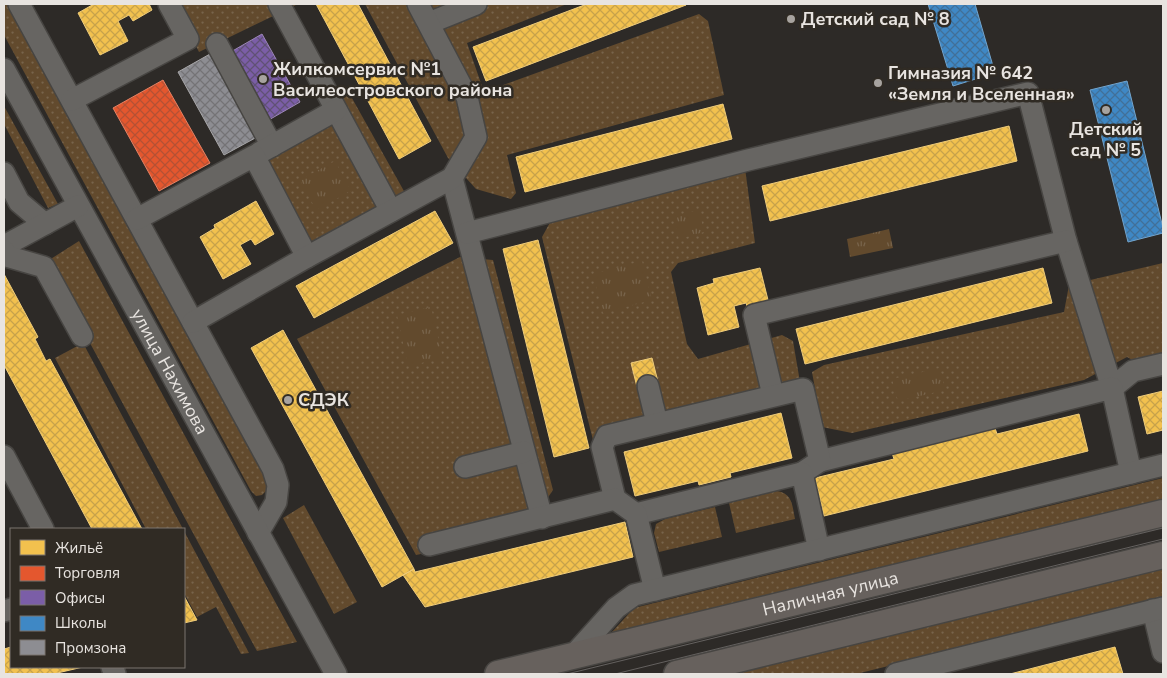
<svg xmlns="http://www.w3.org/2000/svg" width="1167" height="678" font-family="'Nunito Sans',sans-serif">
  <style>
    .grass { fill: url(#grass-dots) }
    .park { fill: url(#park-tufts) }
    .homes { fill: url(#homes-cross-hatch); stroke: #efcc7a }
    .shops { fill: url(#shops-cross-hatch); stroke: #e58163 }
    .offices { fill: url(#offices-cross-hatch); stroke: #9c86b8 }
    .schools { fill: url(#schools-cross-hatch); stroke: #72a4cd }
    .industry { fill: url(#industry-cross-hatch); stroke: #a8a7a9 }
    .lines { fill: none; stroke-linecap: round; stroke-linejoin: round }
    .minor-casing { stroke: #474542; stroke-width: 24 }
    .major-casing { stroke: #474542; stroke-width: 29 }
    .minor { stroke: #676562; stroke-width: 21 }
    .major { stroke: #67615d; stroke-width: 26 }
    .tram { stroke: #64615f; stroke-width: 1 }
    .poi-dot { fill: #a7a39f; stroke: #302b24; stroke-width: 2 }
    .labels { text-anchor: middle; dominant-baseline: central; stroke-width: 5; stroke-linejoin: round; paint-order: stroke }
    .poi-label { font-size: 18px; font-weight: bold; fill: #e8e4e0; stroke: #302b24; text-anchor: start }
    .street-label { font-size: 18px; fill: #e8e4e0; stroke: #302b24 }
  </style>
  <defs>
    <pattern id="grass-dots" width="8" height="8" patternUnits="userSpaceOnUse" patternTransform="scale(1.25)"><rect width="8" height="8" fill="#624a2d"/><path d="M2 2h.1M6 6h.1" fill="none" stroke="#78644b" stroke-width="1.8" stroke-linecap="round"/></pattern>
    <pattern id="park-tufts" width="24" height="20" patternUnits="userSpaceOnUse" patternTransform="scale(1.25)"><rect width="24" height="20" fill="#624a2d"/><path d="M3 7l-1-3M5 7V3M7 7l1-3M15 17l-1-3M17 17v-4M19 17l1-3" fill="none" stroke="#78644b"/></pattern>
    <pattern id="homes-cross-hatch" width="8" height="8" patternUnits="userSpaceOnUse" patternTransform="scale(1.25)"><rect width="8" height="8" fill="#f2c14e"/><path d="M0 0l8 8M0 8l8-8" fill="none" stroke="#c7a24b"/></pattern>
    <pattern id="shops-cross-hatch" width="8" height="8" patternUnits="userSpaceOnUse" patternTransform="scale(1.25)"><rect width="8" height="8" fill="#e4572e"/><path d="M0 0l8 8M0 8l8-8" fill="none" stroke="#b55134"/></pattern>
    <pattern id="offices-cross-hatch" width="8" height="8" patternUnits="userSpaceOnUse" patternTransform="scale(1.25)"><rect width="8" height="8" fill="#7b5ea7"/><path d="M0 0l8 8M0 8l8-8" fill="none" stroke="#605175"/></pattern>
    <pattern id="schools-cross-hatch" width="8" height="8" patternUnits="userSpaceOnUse" patternTransform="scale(1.25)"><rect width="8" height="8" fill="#3f88c5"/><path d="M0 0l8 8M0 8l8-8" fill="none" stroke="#417098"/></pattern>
    <pattern id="industry-cross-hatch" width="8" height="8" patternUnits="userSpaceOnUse" patternTransform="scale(1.25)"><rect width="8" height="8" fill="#8d8d92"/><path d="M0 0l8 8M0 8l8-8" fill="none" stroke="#747376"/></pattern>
  </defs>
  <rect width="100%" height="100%" fill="#2d2a27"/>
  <!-- grass -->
  <path class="grass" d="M4 4H9L263 474 266 484V491L262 495 256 496 251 491 4 35Z
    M175 4H298L199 52Z
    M365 4H567L467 43 484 92 699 14 708 21 724 95 507 155 516 193 511 199 476 189 448 158Z
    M348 91 414 209 307 270 240 152Z
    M4 106 58 204 48 208 4 124Z
    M745 168 755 243 678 263 671 272 687 344 698 359 782 335 793 341 800 382 595 448 542 237 563 199Z
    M79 241 297 642 257 651 46 262Z
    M460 257 493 260 553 490 524 533 416 555 297 339Z
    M1163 263V377L1127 357 1084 380 852 433 822 427 812 372 824 365 1064 312 1069 285Z
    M83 343 183 529H146L55 358Z
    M1163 478V502L613 636 612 632 634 608Z
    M777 491C793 494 792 505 795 519L736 533 729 503Z
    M304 505 357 602 334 614 283 518Z
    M715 507 722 537 659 552 654 533 656 524 665 519Z
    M184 531 249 653 241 654 216 607 197 617 184 593Z
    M1163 567V598L856 674H727Z"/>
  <!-- park -->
  <path class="park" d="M335 161 351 191 316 210 300 180Z
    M699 210 704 232 679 239 673 216Z
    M889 229 893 248 850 257 847 239Z
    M642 261 652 300 603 313 593 274Z
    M431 307 443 358 408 366 397 315Z
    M940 368 945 390 898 401 892 379Z"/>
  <!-- homes -->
  <path class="homes" d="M94 4H149L152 10 133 21 129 15 118 21 128 41 100 55 78 13Z
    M316 4H358L431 141 399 159Z
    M587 4 686 5 486 81 473 47Z
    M723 104 732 139 525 192 516 157Z
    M1009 126 1017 161 770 221 762 186Z
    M256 201 274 234 255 245 251 239 240 245 251 264 223 279 200 237 215 228 214 225Z
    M435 211 453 243 314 318 296 286Z
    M538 240 589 448 554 457 503 249Z
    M760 268 769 304 748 309 746 303 734 306 739 327 708 335 697 288 714 283 713 279Z
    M1043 268 1052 303 805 364 796 329Z
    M4 274 38 337 35 339 46 361 50 359 142 529H92L4 365Z
    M283 330 414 569 382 587 251 348Z
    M652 358 658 382 637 387 631 363Z
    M1163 391V430L1147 434 1138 397Z
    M781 413 792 458 730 473 731 477 699 485 698 481 635 496 624 452Z
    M1079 414 1088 451 824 516 815 478 894 459 892 453 995 428 997 434Z
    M625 522 633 557 425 607 403 575 414 569 415 572Z
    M184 596 197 620 184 623Z
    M11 647V667H83L53 674H4V649Z
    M1115 647 1123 674H1010Z"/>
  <!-- shops -->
  <path class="shops" d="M163 80 210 163 159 191 113 108Z"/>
  <!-- offices -->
  <path class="offices" d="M262 34 300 102 267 121 229 53Z"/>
  <!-- schools -->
  <path class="schools" d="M928 4H975L995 73 953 86Z
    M1127 81 1163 228V233L1128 242 1090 90Z"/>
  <!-- industry -->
  <path class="industry" d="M210 54 257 137 224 155 178 72Z"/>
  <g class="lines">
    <!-- minor casing -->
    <g class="minor-casing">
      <g id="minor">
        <path d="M19 4 273 469 278 485 276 502 258 533"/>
        <path d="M279 4 391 211"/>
        <path d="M429 23 476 4"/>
        <path d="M217 44 272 146"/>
        <path id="s1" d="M4 69 336 674"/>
        <path d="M72 100 188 39 169 4"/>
        <path d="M259 153 336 110"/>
        <path d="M4 173 19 202 45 224"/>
        <path d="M452 178 542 518"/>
        <path d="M137 219 254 156 307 257"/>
        <path d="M467 233 748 160 1028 93 1066 241 1112 388 1133 371 1163 364"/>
        <path d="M4 246 78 206"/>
        <path d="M4 251 6 256 44 267 82 336"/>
        <path d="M193 322 307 257 452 178 476 137 467 97 418 4"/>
        <path d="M648 386 657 423"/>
        <path d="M773 395 754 315 1066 241"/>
        <path d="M4 456 43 529"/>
        <path d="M820 461 1112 388 1131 473"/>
        <path d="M465 467 524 452"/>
        <path d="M615 499 602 447 607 436 803 389 820 461 802 473"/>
        <path d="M636 514 802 473 819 550"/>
        <path d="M429 545 615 499 636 514 655 590"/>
        <path d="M1153 610 1163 652"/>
        <path d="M4 611 11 609"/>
        <path d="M571 658 616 608 634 595 1163 465"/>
        <path d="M112 667 115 674"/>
        <path d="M896 674 1163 608"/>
      </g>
    </g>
    <!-- major casing -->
    <g class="major-casing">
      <g id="major">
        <path id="s2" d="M498 674 1163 513"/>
        <path d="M677 674 1163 555"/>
      </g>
    </g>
    <!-- minor -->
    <use href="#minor" class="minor"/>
    <!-- major -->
    <use href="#major" class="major"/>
    <!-- tram -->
    <path class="tram" d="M567 674 1163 528
      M615 674 1163 539"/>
  </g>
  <!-- markers -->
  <g class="poi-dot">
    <circle cx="791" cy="19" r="5"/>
    <circle cx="263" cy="79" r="5"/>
    <circle cx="878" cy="83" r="5"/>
    <circle cx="1106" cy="110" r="5"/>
    <circle cx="288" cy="400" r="5"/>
  </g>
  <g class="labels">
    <!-- poi labels -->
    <g class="poi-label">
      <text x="801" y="19">Детский сад № 8</text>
      <text x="273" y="69">Жилкомсервис №1<tspan x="273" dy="21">Василеостровского района</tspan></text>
      <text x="888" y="73">Гимназия № 642<tspan x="888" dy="21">«Земля и Вселенная»</tspan></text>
      <text x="1106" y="129" text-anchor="middle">Детский<tspan x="1106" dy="21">сад № 5</tspan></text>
      <text x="298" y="400">СДЭК</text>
    </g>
    <!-- street labels -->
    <g class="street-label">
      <text stroke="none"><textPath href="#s1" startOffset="345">улица Нахимова</textPath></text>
      <text stroke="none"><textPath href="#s2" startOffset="342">Наличная улица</textPath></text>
    </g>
  </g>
  <!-- border -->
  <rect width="1167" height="678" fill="none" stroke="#e8e4e0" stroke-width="10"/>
  <!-- legend -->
  <rect x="10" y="528" width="175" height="140" fill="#302b24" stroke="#7a756f"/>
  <rect x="20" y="540" width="25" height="15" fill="#f2c14e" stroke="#7a756f"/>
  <text x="55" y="553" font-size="15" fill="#e8e4e0">Жильё</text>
  <rect x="20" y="566" width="25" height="15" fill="#e4572e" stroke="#7a756f"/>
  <text x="55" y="578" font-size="15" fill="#e8e4e0">Торговля</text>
  <rect x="20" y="590" width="25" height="15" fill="#7b5ea7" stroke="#7a756f"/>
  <text x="55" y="603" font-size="15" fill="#e8e4e0">Офисы</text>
  <rect x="20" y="616" width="25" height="15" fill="#3f88c5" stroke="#7a756f"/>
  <text x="55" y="628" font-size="15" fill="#e8e4e0">Школы</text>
  <rect x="20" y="640" width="25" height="15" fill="#8d8d92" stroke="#7a756f"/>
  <text x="55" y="653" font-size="15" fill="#e8e4e0">Промзона</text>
</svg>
